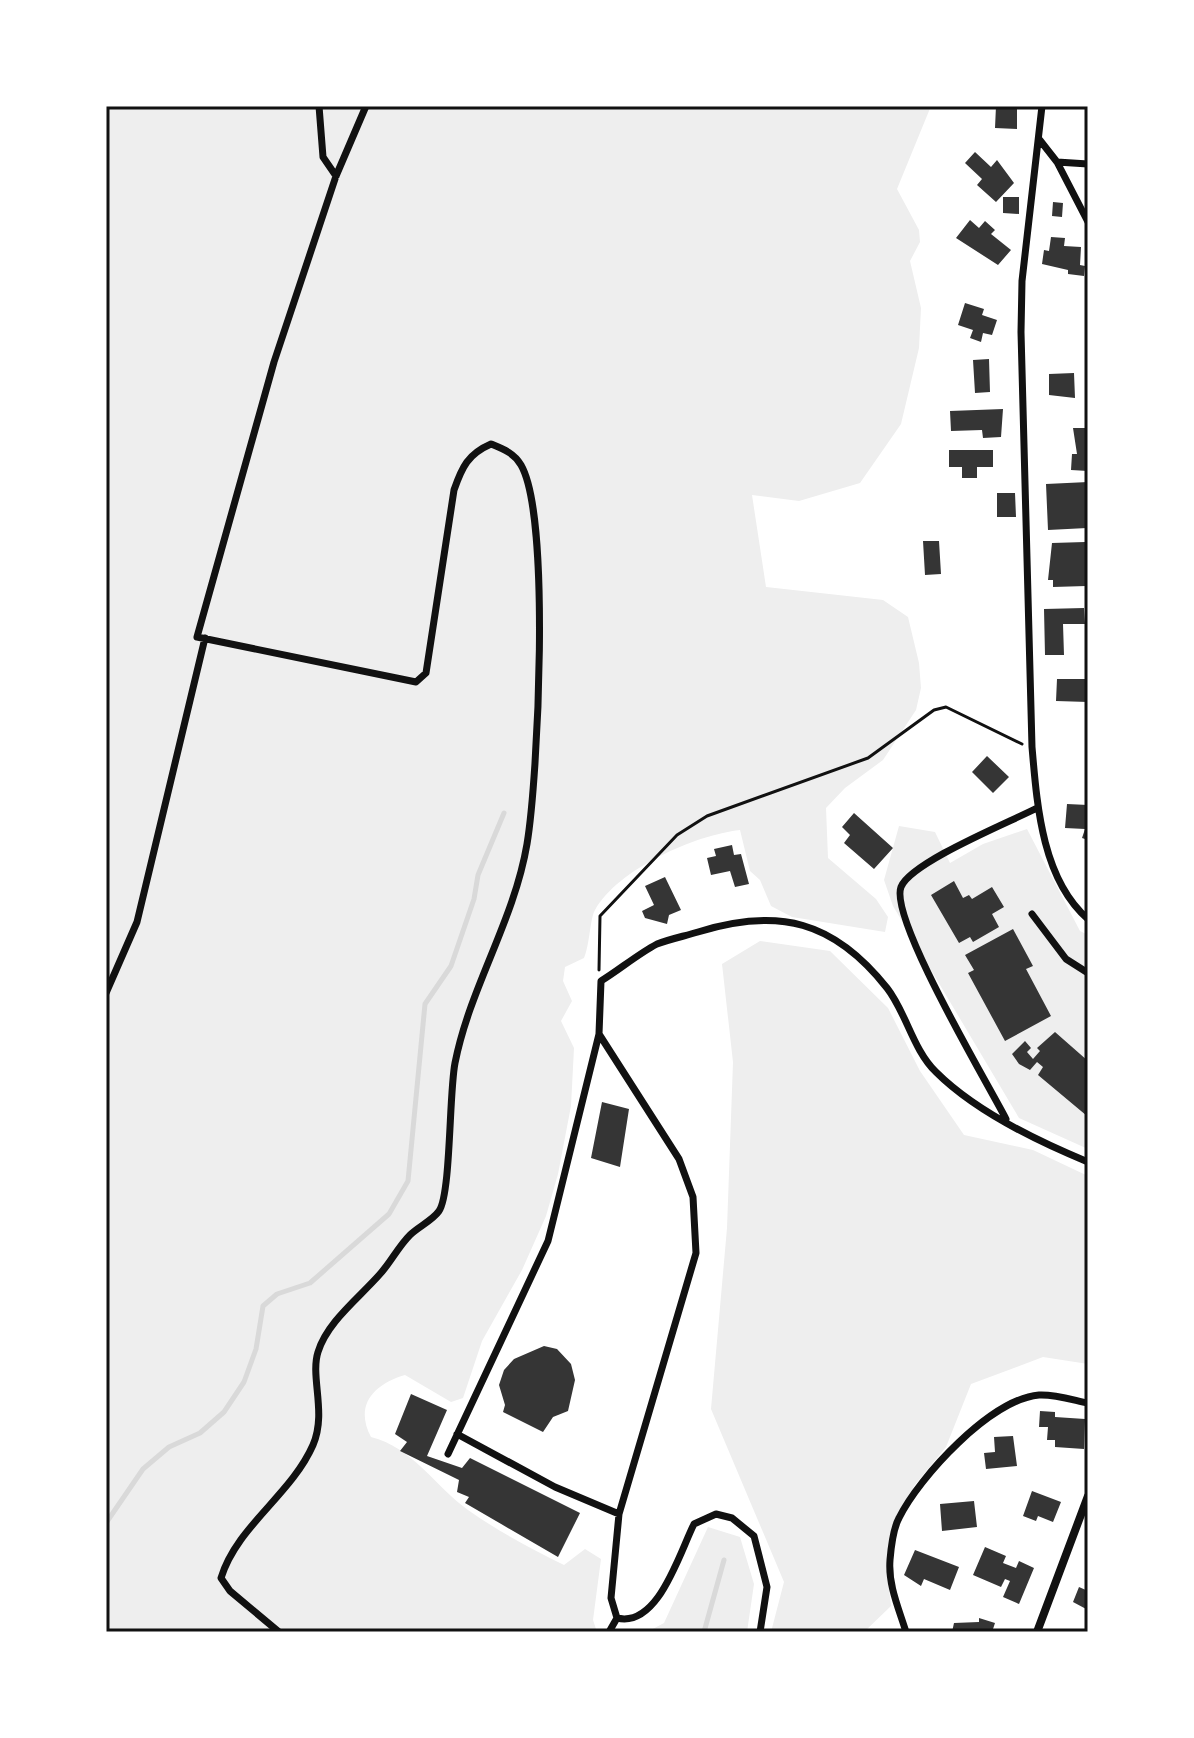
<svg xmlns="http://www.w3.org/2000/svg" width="1194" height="1738" font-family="'Sofia Sans Condensed',sans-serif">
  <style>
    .green { fill: #eee }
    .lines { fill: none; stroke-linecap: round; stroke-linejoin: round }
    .stream { stroke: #d9d9d9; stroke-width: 5 }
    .building { fill: #353535 }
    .path { stroke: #111; stroke-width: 3 }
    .service { stroke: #111; stroke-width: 3 }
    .minor { stroke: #111; stroke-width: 7 }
    .tertiary { stroke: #111; stroke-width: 8 }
    .neatline { fill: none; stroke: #111; stroke-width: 3 }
  </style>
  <rect width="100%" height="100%" fill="#fff"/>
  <!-- green -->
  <path class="green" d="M106 106H931L897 189 919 230 920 242 910 261 921 308 919 348 901 424 860 483 799 501 752 495 766 587 883 600 908 617 919 663 921 688 916 710 883 760 845 788 826 808 828 858 876 899 888 917 885 932 792 917 771 906 760 880 750 871 740 830C695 835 618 869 595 910 590 918 590 944 584 958L565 967 563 981 572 1001 561 1021 574 1048 571 1106 558 1174 546 1216 522 1270 482 1341 463 1398 451 1402 405 1375C374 1384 354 1405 371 1437 412 1447 435 1486 468 1510 498 1531 531 1549 564 1565L585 1549 601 1559 593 1620 597 1632H106Z
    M899 826 935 832 950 863 983 844 1027 829 1080 931 1088 935V1149L1019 1118 893 906 884 880Z
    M760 941 830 951 888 1008 920 1071 964 1135 1033 1150 1088 1176V1364L1043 1357 971 1384 946 1447 914 1486 886 1563 891 1606 864 1632H771L784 1582 711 1409 727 1228 733 1062 722 964Z
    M708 1527 740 1537 754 1584 747 1632H647L664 1623Z"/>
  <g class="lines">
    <!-- stream -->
    <path class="stream" d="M106 1523 143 1469 169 1447 200 1433 224 1412 244 1382 256 1349 263 1306 277 1294 310 1283 389 1214 408 1181 425 1004 451 966 474 899 478 875 504 813
      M704 1632 724 1560"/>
  </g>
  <!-- building -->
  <path class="building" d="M996 106H1017V129L995 128Z
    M975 152 991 167 997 160 1014 183 996 202 977 185 982 179 965 163Z
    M1003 197H1019V214L1003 213Z
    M1053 202 1063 203 1062 217 1052 216Z
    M970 220 979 228 985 221 995 230 991 234 1011 250 998 265 956 238Z
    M1051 237 1065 238 1064 246 1081 247 1080 265 1085 266 1084 276 1068 274V270L1042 264 1044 250 1049 251Z
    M965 303 984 309 982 315 997 320 992 335 983 333 981 342 970 338 973 330 958 325Z
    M989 359 990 392 975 393 973 360Z
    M1074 373 1075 398 1049 395V374Z
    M1003 409 1001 437 983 438 982 430 951 431 950 411Z
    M1073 428H1088V471L1071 470 1072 454H1077Z
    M949 450H993V467H977V478H962V467H949Z
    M1088 482 1087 528 1048 530 1046 484Z
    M997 493H1015L1016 517H997Z
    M923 541H939L941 574 925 575Z
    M1085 542 1086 586 1053 587V580H1048L1052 543Z
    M1084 608 1085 624H1063L1064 655H1045L1044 609Z
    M1057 679H1088V702L1056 701Z
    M987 756 1009 777 993 793 972 772Z
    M1067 804 1088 805V840L1082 838 1085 829 1065 828Z
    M854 813 893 848 874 869 844 843 850 835 842 827Z
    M732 845 734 855 741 854 749 884 735 887 730 871 711 875 707 858 716 856 714 849Z
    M665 877 681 910 669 915 667 924 645 918 642 911 654 905 645 886Z
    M954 881 963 898 969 895 972 899 992 887 1004 907 992 914 999 927 973 942 970 937 959 943 931 895Z
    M1013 929 1033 966 1026 969 1051 1016 1005 1041 968 973 974 970 965 955Z
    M1055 1032 1088 1061 1087 1116 1038 1075 1043 1067 1037 1062 1030 1070 1019 1064 1012 1054 1025 1041 1031 1048 1027 1052 1033 1059 1040 1051 1037 1048Z
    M602 1102 629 1109 620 1167 591 1158Z
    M544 1346 557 1349 571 1364 575 1380 568 1411 553 1417 543 1432 503 1412 505 1405 499 1385 504 1370 514 1359Z
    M411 1394 447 1410 427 1456 462 1468 470 1458 580 1513 558 1557 465 1503 469 1497 457 1492 459 1480 400 1451 407 1442 395 1434Z
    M1040 1411 1055 1412V1417L1085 1419 1084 1449 1055 1447V1440H1047L1048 1427H1039Z
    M1013 1436 1017 1466 986 1469 984 1453 995 1452 994 1437Z
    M1032 1491 1061 1502 1053 1522 1038 1516 1036 1521 1023 1516Z
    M974 1501 977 1527 942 1531 940 1504Z
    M985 1547 1006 1556 1003 1563 1016 1568 1019 1561 1034 1568 1019 1604 1003 1597 1010 1581 1005 1579 1001 1587 973 1575Z
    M915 1550 959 1567 950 1590 924 1579 921 1586 904 1575Z
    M1079 1587 1088 1591V1610L1073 1602Z
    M979 1618 995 1623 992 1632H952L954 1623 979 1622Z"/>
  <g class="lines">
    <!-- path -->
    <path class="path" d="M599 970 600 916 677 835 707 816 868 758 934 710 946 707 1022 744"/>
    <!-- service -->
    <path class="service" d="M106 110 109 106"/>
    <!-- minor -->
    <path class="minor" d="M319 106 323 157 336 176
      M1042 106 1022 281 1021 332 1032 747C1037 805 1042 879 1088 919
      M1039 139 1057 162 1088 222
      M1057 162 1088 164
      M1032 914 1066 959 1088 973
      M106 993 137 922 205 638
      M1006 1119C987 1082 889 918 901 887 911 862 1010 822 1037 808
      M457 1434 555 1487 619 1514
      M448 1454 548 1241 599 1034
      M279 1632 230 1591 221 1578C237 1526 291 1495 313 1445 327 1413 310 1377 318 1352 327 1322 359 1298 380 1274 391 1262 398 1247 410 1235 418 1227 433 1220 439 1211 451 1194 449 1093 455 1063 470 987 514 921 527 844 538 778 551 517 521 465 514 453 503 449 491 444 468 454 462 467 454 490L426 673 416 682 197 637 274 362 336 176 366 106
      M609 1632 617 1618
      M760 1632 767 1587 754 1536 732 1518 716 1514 694 1524C679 1554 658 1628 617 1618L611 1598 619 1514 696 1253 693 1197 679 1159 599 1034 601 981C619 970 638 954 657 944 670 939 685 936 698 932 779 907 834 921 887 988 906 1012 913 1050 936 1072 975 1111 1037 1141 1088 1162
      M906 1632C899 1609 888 1585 890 1560 891 1548 893 1529 899 1518 919 1477 991 1399 1039 1395 1054 1394 1073 1400 1088 1403"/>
    <!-- tertiary -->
    <path class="tertiary" d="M1037 1632 1088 1496"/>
  </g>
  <!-- border -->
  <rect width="1194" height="1738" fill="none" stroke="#ffffff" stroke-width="216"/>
  <rect x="108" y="108" width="978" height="1522" class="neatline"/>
</svg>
